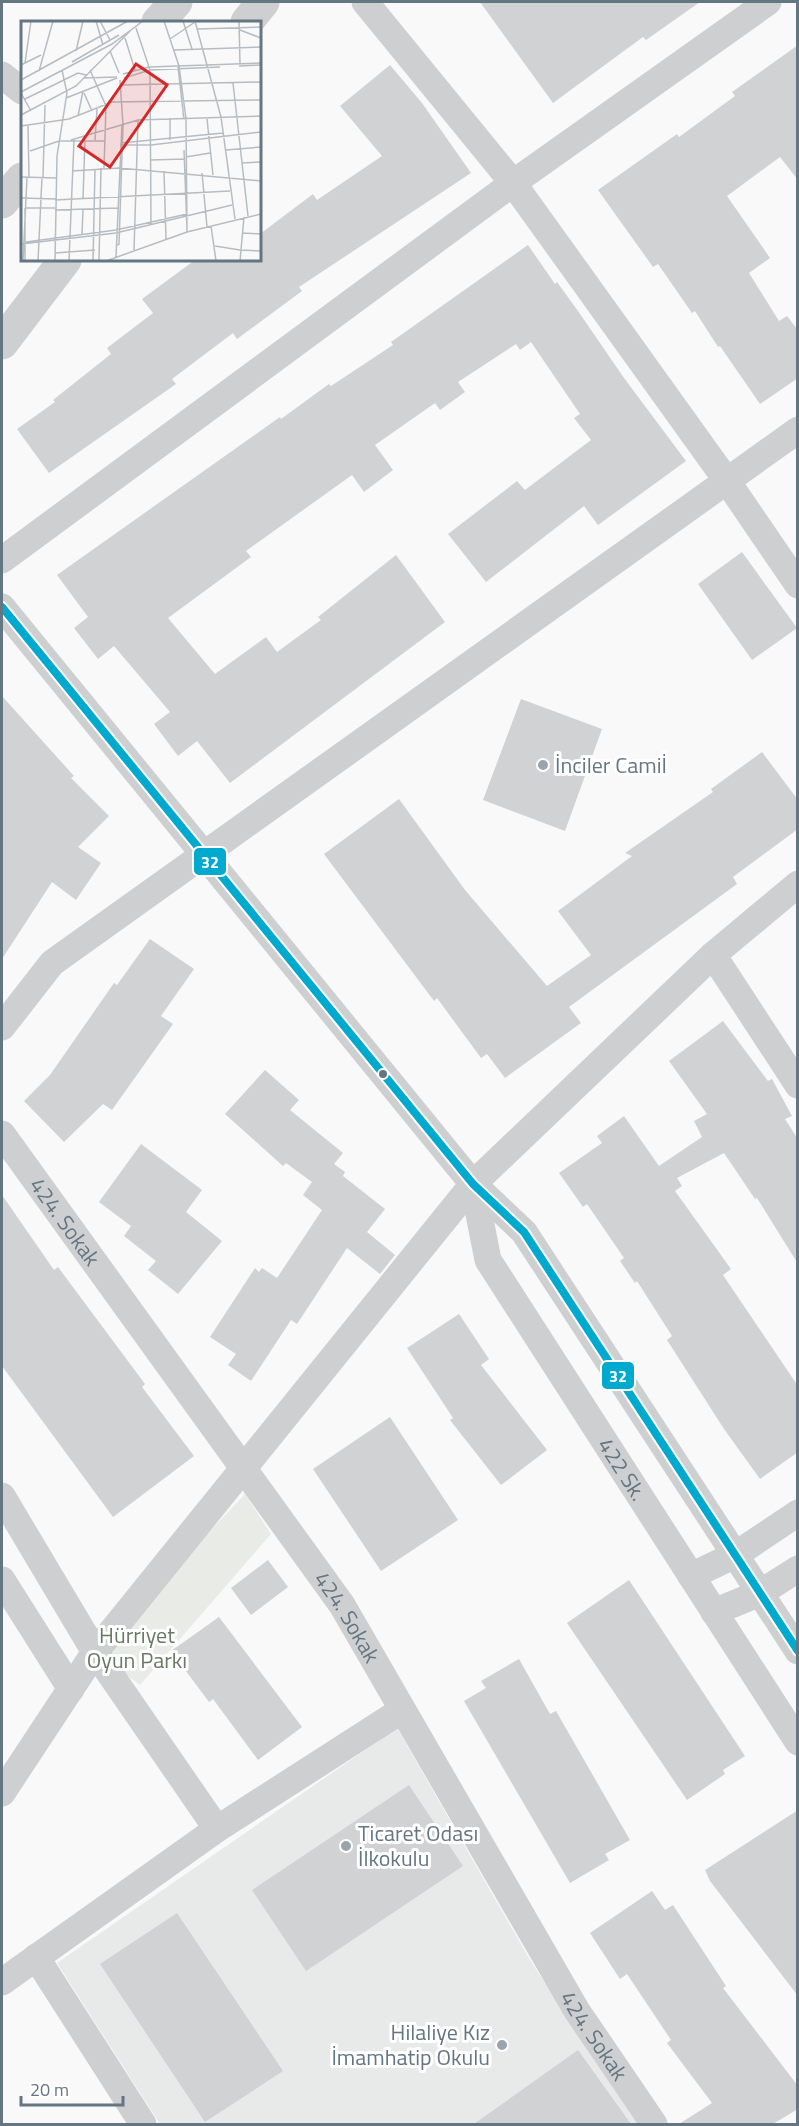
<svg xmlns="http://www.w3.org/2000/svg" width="799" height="2126" font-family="'Titillium Web',sans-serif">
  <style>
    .built { fill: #e8e9e9 }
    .green { fill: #e8ebe6 }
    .building { fill: #d0d2d3 }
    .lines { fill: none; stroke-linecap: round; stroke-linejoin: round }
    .minor { stroke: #cecfd0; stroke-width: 27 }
    .tertiary { stroke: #cecfd0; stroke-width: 33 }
    .bus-1-casing { stroke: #fff; stroke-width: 12 }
    .bus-1 { stroke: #00a9ce; stroke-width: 8 }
    .poi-dot { fill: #99a4ac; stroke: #fff; stroke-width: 2 }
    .bus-dot { fill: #657683; stroke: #fff; stroke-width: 2 }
    .labels { text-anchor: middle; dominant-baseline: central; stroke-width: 6; stroke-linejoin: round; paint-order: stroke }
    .poi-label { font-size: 22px; fill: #657683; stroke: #fff; text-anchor: start }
    .street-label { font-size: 22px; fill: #657683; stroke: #fff }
    .park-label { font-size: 22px; fill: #687a64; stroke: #fff }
    .inset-road { fill: none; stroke: #b5bdc3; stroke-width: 1.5 }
    .view { fill: #d62828; fill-opacity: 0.15; stroke: #d62828; stroke-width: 3 }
    .inset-edge { fill: none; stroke: #657683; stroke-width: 3 }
    .line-badge { stroke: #fff; stroke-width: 2 }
    .badge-label { font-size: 16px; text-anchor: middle; font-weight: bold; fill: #fff }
  </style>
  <rect width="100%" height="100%" fill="#f9f9f9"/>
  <!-- built -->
  <path class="built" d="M397 1728 533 1965 640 2124H160L57 1963Z"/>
  <!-- green -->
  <path class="green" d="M245 1494 271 1534 140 1685 95 1652Z"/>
  <!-- building -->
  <path class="building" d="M480 2H700L646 40 643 37 553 103Z
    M798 45V180L780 157 727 196 770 258 749 273 779 321 787 316 798 330V378L760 404 720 346 718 347 695 311 692 313 658 264 653 267 598 190 677 134 679 137 735 96 732 92Z
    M390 65 422 103 471 173 299 287 302 291 237 339 233 333 172 379 176 384 49 473 17 429 55 402 53 400 111 354 107 348 153 313 142 299 195 260H260V234L313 194 317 200 382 156 340 106Z
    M528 245 555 284 557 282 578 311 624 378 686 461 598 525 584 506 486 582 448 534 517 481 525 490 591 440 574 418 580 414 531 342 520 350 516 344 458 382 465 392 440 410 435 403 375 445 393 470 364 492 352 475 246 551 251 557 168 618 215 674 266 637 277 652 321 620 318 617 396 555 445 622 230 783 197 741 178 756 154 724 170 712 114 646 98 659 74 628 88 617 57 575 280 417 281 419 329 384 331 386 393 345 391 342Z
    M742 552 797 628 752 660 698 584Z
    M2 696 74 776 71 778 109 816 78 847 101 863 76 900 52 882 2 959Z
    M521 699 602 729 565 831 483 800Z
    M762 752 798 800V829L733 877 737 884 569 1007 581 1023 505 1078 487 1054 481 1058 437 998 434 1001 324 854 399 799 465 890 547 986 591 955 558 911 632 856 625 853 713 792 711 789Z
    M150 939 194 969 161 1016 173 1024 112 1110 103 1104 64 1142 24 1101 50 1075 114 983 117 985Z
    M723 1021 768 1081 772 1079 792 1116 785 1119 798 1139V1264L757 1198 755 1199 724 1153 677 1178 682 1186 675 1191 731 1269 723 1275 798 1386V1452L760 1479 724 1429 667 1340 672 1336 637 1281 635 1283 620 1261 624 1258 587 1204 583 1207 559 1173 602 1143 597 1136 624 1116 659 1166 702 1137 694 1121 707 1114 669 1061Z
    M265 1070 299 1100 290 1110 343 1153 334 1164 345 1172 343 1176 385 1209 367 1232 395 1255 380 1274 347 1248 297 1324 291 1320 251 1381 228 1365 236 1354 210 1337 255 1268 259 1272 262 1268 277 1278 322 1210 303 1195 312 1182 286 1163 283 1166 225 1114Z
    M141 1144 202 1190 186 1212 222 1241 178 1294 148 1270 156 1261 124 1236 131 1226 99 1202Z
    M2 1195 54 1270 58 1267 145 1384 142 1387 194 1456 113 1517 2 1366Z
    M459 1314 489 1359 481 1365 547 1450 501 1485 450 1420 453 1418 407 1348Z
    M390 1417 458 1520 381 1571 313 1469Z
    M268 1560 288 1587 251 1615 231 1588Z
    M629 1580 745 1756 723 1770 725 1774 687 1800 567 1623Z
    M219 1617 302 1727 258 1760 213 1699 209 1702 171 1651Z
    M519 1659 550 1714 556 1711 630 1840 605 1854 609 1860 570 1883 464 1701 486 1688 481 1681Z
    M409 1785 463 1866 306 1971 252 1890Z
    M798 1810V1996L710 1881 705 1870Z
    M652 1891 665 1910 673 1905 726 1986 723 1988 798 2086V2109L773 2124H679L712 2103 667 2043 671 2040 627 1974 620 1979 590 1933Z
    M177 1913 283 2071 205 2122 100 1964Z
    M578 2050 631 2124H474Z"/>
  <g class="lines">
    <!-- minor -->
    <g class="minor">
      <path d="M365 2 513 183 727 481 798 585"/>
      <path d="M2 75 22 91"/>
      <path d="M2 560 513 183 768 2"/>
      <path d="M2 607 473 1184 524 1232 798 1651"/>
      <path d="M713 955 798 1085"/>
      <path d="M2 1027 52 963 798 430"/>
      <path id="s1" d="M2 1134 342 1605 577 2011 654 2124"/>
      <path id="s2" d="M473 1184 488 1260 798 1742"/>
      <path d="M2 1496 95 1652 217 1829"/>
      <path d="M691 1576 735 1555 798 1513"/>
      <path d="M2 1580 71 1689"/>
      <path d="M714 1612 760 1593 798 1569"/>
      <path d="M2 1793 95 1652 473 1184 713 955 798 884"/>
      <path d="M36 1957 143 2124"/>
      <path d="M2 1982 217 1829 402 1710"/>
    </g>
    <!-- tertiary -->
    <path class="tertiary" d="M158 22 176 2
      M247 22 263 2
      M2 202 22 179
      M2 343 65 260"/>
    <!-- bus-1 casing -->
    <g class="bus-1-casing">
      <path id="bus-1" d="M2 607 473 1184 524 1232 798 1651"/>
    </g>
    <!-- bus-1 -->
    <use href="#bus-1" class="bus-1"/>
  </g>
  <!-- markers -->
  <g class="poi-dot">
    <circle cx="543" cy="765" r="6"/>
    <circle cx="346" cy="1846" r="6"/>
    <circle cx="502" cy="2045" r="6"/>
  </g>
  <circle class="bus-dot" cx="383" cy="1074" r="5"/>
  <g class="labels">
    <!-- poi labels -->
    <g class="poi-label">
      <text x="555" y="765">İnciler Camiİ</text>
      <text x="358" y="1833">Ticaret Odası<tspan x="358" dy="25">İlkokulu</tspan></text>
      <text x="490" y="2032" text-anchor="end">Hilaliye Kız<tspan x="490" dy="25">İmamhatip Okulu</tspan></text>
    </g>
    <!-- street labels -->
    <g class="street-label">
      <text stroke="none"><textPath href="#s1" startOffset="108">424. Sokak</textPath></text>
      <text stroke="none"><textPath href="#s2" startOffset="326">422 Sk.</textPath></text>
      <text stroke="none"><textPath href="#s1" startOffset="594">424. Sokak</textPath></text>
      <text stroke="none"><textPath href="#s1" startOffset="1080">424. Sokak</textPath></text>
    </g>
    <!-- park labels -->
    <g class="park-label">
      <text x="137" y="1635">Hürriyet<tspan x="137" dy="25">Oyun Parkı</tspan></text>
    </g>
  </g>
  <!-- overview -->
  <g transform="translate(21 21)">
    <rect width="240" height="240" fill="#f9f9f9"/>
    <path class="inset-road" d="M75 0 82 24M79 0 89 19M143 0 158 45 165 98 166 211M162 0 171 28M174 0 200 96 214 198M218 0 219 43M115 7 129 49 130 203M177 8 240 6M219 9 240 17M104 17 114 49M149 18 174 1M153 29 240 26M55 30 62 0M89 30 98 52M51 41 98 14M4 42 10 0M0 44 20 34M218 45 240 44M157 46 163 99M69 49 85 85 83 147M18 50 32 0M102 53 128 46 240 42M63 57 96 56M103 57 129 49 199 46M0 59 107 0M212 62 227 195M99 64 240 61M0 71 91 23 122 0M0 72 10 90M63 72 71 90M45 77 96 57M4 78 57 52 65 54M0 94 55 65 110 9M57 95 62 70M149 97V119M186 98 192 154M7 104 8 156M0 105 48 98 91 81 240 79M50 119 117 99 240 95M74 119 76 88M100 122 202 112M99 124H130L240 111M163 129 166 208M205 129 240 126M9 130 38 120H84M165 136 189 132M130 139 164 138M221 142 240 141M51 150 98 147 240 160M143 150 145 218M181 152 186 206M0 156 36 157M22 156 24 84M0 177 35 178M62 177 64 119M34 179 209 170M5 187H34M34 189 97 187M190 205 195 240M222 212 240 213M61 213 62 189M5 221 95 209 166 193M0 223 95 212 211 184M95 225 98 223 102 104 99 59M194 225 219 229M113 229 117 99M220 229 240 230M34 232 74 229M95 236 101 103M2 240 6 156M4 240V187M17 240 21 156M34 240 36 135 46 72 41 49M48 240 53 119M72 240 74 148M78 240 80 147M85 240 166 211 240 193M219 240 223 196"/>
    <path class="view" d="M115 43 146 64 89 146 58 125Z"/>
    <rect width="240" height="240" class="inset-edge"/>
  </g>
  <g class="line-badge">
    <rect x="193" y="847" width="34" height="29" rx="6" fill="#00a9ce"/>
    <rect x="601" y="1361" width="34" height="29" rx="6" fill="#00a9ce"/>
  </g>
  <g class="badge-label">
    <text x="210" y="868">32</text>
    <text x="618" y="1382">32</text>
  </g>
  <!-- border -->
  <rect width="799" height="2126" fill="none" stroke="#657683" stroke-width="6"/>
  <!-- scale -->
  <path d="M21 2096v9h102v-9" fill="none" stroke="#657683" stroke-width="3"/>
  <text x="30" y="2096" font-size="18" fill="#657683" stroke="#ffffff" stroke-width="4.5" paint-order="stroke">20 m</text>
</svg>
